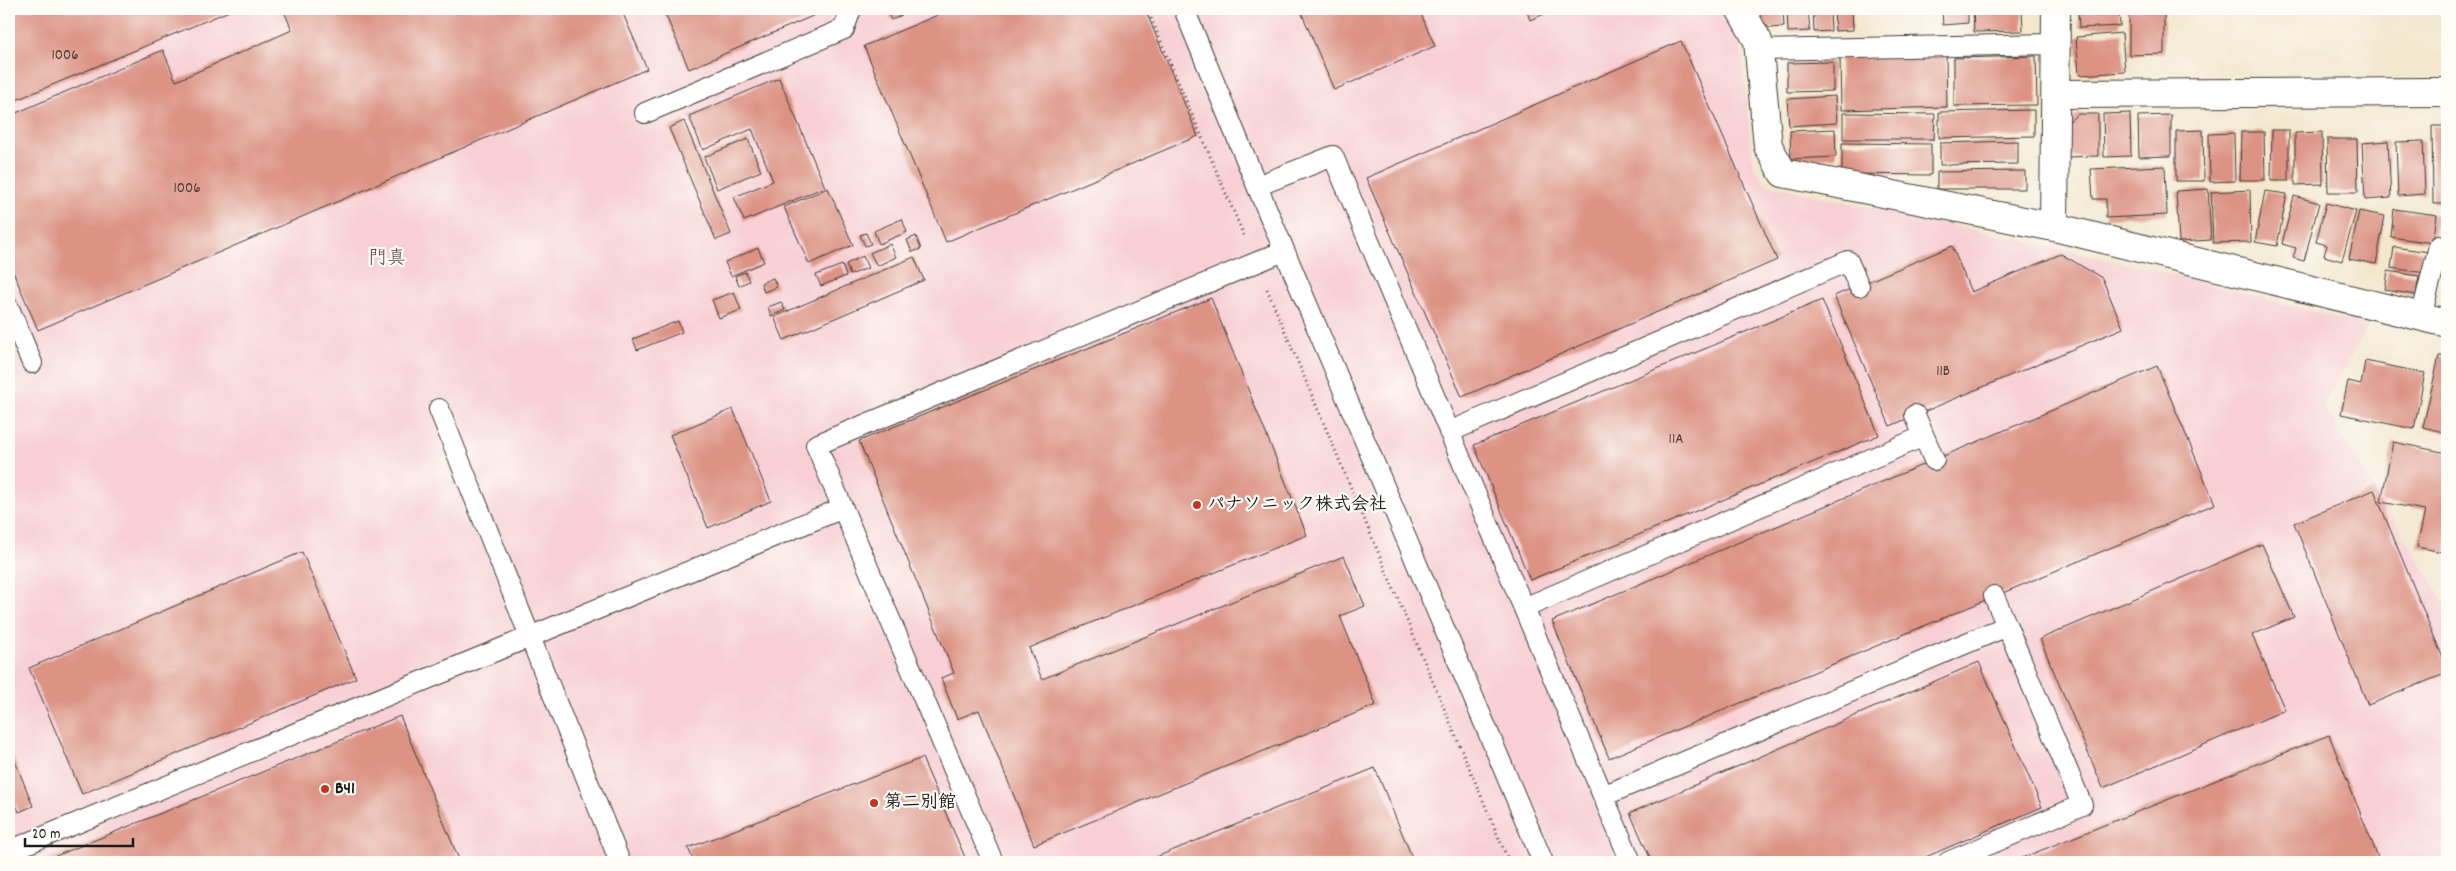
<svg xmlns="http://www.w3.org/2000/svg" width="2456" height="871" font-family="Dekko,'Klee One',sans-serif">
  <style>
    .built { fill: #f7cfd4 }
    .building { fill: #dc9384 }
    .lines { fill: none; stroke-linecap: round; stroke-linejoin: round }
    .lane-casing { stroke: #3c3a37; stroke-width: 22 }
    .street-casing { stroke: #3c3a37; stroke-width: 30 }
    .path { stroke: #3c3a37; stroke-width: 3; stroke-dasharray: 1 4; stroke-linecap: butt }
    .lane { stroke: #fff; stroke-width: 20 }
    .street { stroke: #fff; stroke-width: 28 }
    .poi-dot { fill: #c8321e; stroke: #fdfcf7; stroke-width: 2 }
    .labels { text-anchor: middle; dominant-baseline: central; stroke-width: 4.5; stroke-linejoin: round; paint-order: stroke }
    .number-label { font-size: 15px; fill: #4c3a36 }
    .poi-label { font-size: 18px; font-weight: bold; fill: #1c1c1c; stroke: #fdfcf7; text-anchor: start }
    .neighbourhood-label { font-size: 19px; fill: #5f4640; stroke: #fdfcf7 }
  </style>
  <rect width="100%" height="100%" fill="#fdfcf7"/>
  <filter id="ink" filterUnits="userSpaceOnUse"><feTurbulence type="fractalNoise" baseFrequency=".02" numOctaves="2"/><feDisplacementMap in="SourceGraphic" scale="10" xChannelSelector="R" yChannelSelector="G"/><feConvolveMatrix kernelMatrix="1 2 1 2 8 2 1 2 1" color-interpolation-filters="sRGB"/></filter>
  <filter id="wash" filterUnits="userSpaceOnUse"><feTurbulence type="fractalNoise" baseFrequency=".0096" numOctaves="4" result="noise"/><feDisplacementMap in="SourceGraphic" scale="20" xChannelSelector="R" yChannelSelector="G"/><feGaussianBlur stdDeviation="1.12" result="paint"/><feColorMatrix in="noise" values="0 0 0 0 0 0 0 0 0 0 0 0 0 0 0 0 0 1.4 0 .05"/><feComposite in="paint" operator="in"/></filter>
  <g filter="url(#wash)">
    <rect width="100%" height="100%" fill="#f3e7ce"/>
    <!-- built -->
    <path class="built" d="M9 9H1724L1741 44 1753 165 1765 184 2151 269 2368 326 2323 406 2447 605V862H9Z"/>
    <g id="blocks">
      <!-- building -->
      <path class="building" d="M9 9H234L9 103Z
        M283 9H621L647 69 38 330 9 262V116L163 50 176 81 292 30Z
        M663 9H829L689 69Z
        M886 9H899L902 15 891 20Z
        M952 9H1145L1198 136 946 242 864 46Z
        M1300 9H1434L1421 14 1435 46 1334 90Z
        M1526 9H1556L1530 20Z
        M1753 9H1783L1784 27 1769 28Z
        M1787 9H1808L1810 31 1788 32Z
        M1813 9H1830L1831 31 1814 32Z
        M1834 9H1852L1853 30 1835 31Z
        M1942 9H1968V23L1943 25Z
        M1973 9H2022L2023 31 1974 32Z
        M2078 9H2119L2120 26 2079 28Z
        M2129 9H2164V54L2129 55Z
        M2122 33 2125 72 2079 75 2076 37Z
        M1681 41 1777 260 1462 397 1366 178Z
        M1946 56 1947 107 1841 110 1840 58Z
        M2036 56 2037 105 1954 106V58Z
        M1833 62V91L1787 92V63Z
        M779 78 825 187 744 221 734 197 773 181 752 129 703 150 689 116Z
        M1835 96 1837 123 1789 126 1787 99Z
        M2034 110V136L1939 138V112Z
        M1843 113 1935 114 1934 139H1843Z
        M2130 113 2131 156 2104 157 2103 114Z
        M2078 114H2098V156L2067 157V123Z
        M2171 115V156L2139 157 2138 116Z
        M684 121 731 234 716 240 669 128Z
        M2432 126H2447V204H2433Z
        M1835 129 1836 157 1791 159 1790 131Z
        M2203 130 2204 181H2176V131Z
        M2272 130H2289V181H2271Z
        M2241 132H2264L2265 180H2240Z
        M2322 132 2323 184 2295 185V133Z
        M2234 133 2235 181 2210 182 2209 134Z
        M748 139 761 171 717 189 704 157Z
        M2327 139H2357L2358 192H2328Z
        M2018 141V164L1940 165V143Z
        M2388 141 2391 198 2365 200 2362 143Z
        M2423 141 2425 194 2398 196 2396 142Z
        M1842 143 1931 144V175L1842 174Z
        M2165 166 2167 215 2106 218V199H2093L2091 169Z
        M2025 171V189H1937V172Z
        M828 188 853 245 809 264 784 207Z
        M2208 189 2211 240 2179 242 2176 191Z
        M2250 190 2251 242 2213 243 2211 192Z
        M2265 191 2287 194 2277 246 2255 242Z
        M2294 196 2319 203 2304 261 2293 258 2296 248 2282 244Z
        M2326 203 2356 211 2342 261 2324 256 2327 245 2316 242Z
        M2394 209 2437 215 2433 243 2391 237Z
        M2359 211 2385 216 2376 264 2349 259Z
        M902 219 907 232 879 244 874 231Z
        M866 233 871 244 865 246 860 235Z
        M916 236 921 249 912 252 907 240Z
        M890 244 896 257 877 266 870 253Z
        M1952 246 1971 292 2061 254 2102 278 2123 328 1890 426 1834 296Z
        M2394 247 2429 252 2426 273 2391 268Z
        M758 248 764 262 731 276 725 262Z
        M863 256 868 268 850 275 846 264Z
        M914 257 924 280 784 340 774 317Z
        M842 265 846 276 821 286 816 275Z
        M2388 271 2419 276 2416 295 2385 290Z
        M745 272 749 281 739 286 735 276Z
        M773 278 777 287 764 292 761 283Z
        M2447 286V298L2444 297Z
        M734 292 741 310 719 318 712 300Z
        M1211 298 1307 535 1029 648 1042 679 1344 556 1365 606 1340 616 1376 705 1034 845 979 710 957 719 941 678 954 673 859 441Z
        M1822 300 1879 435 1530 580 1474 445Z
        M781 302 785 310 771 316 768 307Z
        M678 321 682 332 637 350 633 339Z
        M2439 356 2447 357V433L2423 427Z
        M2365 361 2425 373 2414 429 2341 414 2348 381 2361 384Z
        M2157 366 2215 504 1609 758 1552 621Z
        M733 409 771 501 708 528 670 435Z
        M2393 442 2447 453V553L2417 547 2425 510 2381 502Z
        M2374 490 2447 668V673L2368 705 2294 523Z
        M2262 544 2294 617 2252 635 2285 710 2103 788 2040 639Z
        M302 552 356 678 82 794 29 668Z
        M1979 662 2042 807 1914 862H1652L1630 813Z
        M400 716 460 862H41Z
        M2329 735 2380 862H2012Z
        M9 746 33 806 19 812 9 787Z
        M922 758 967 862H694L688 848Z
        M1375 768 1414 862H1144Z
        M9 805 13 815 9 816Z"/>
    </g>
  </g>
  <g filter="url(#ink)">
    <use href="#blocks" fill-opacity="0" stroke="#3c3a37" stroke-width="1"/>
    <g class="lines">
      <!-- lane casing -->
      <g class="lane-casing">
        <path id="lane" d="M1184 9 1257 186 1543 862
          M1759 50 2056 44
          M645 113 844 29 851 9
          M1257 186 1333 156 1631 862
          M9 308 32 363
          M2421 317 2439 246
          M439 409 620 862
          M1915 415 1934 460
          M1449 432 1848 261 1859 286
          M1994 596 2007 626
          M1524 608 1924 436
          M1603 796 2007 626 2082 805 1948 862
          M9 851 843 508
          M993 862 816 445 1284 251"/>
      </g>
      <!-- street casing -->
      <g class="street-casing">
        <path id="street" d="M1740 9 1758 41 1768 146 1783 173 2054 227 2447 323
          M2056 94 2447 92
          M2054 227 2056 9"/>
      </g>
      <!-- path -->
      <path class="path" d="M1147 9 1245 238
        M1267 289 1509 862"/>
      <!-- lane -->
      <use href="#lane" class="lane"/>
      <!-- street -->
      <use href="#street" class="street"/>
    </g>
  </g>
  <!-- markers -->
  <g class="poi-dot">
    <circle cx="1197" cy="505" r="5"/>
    <circle cx="325" cy="789" r="5"/>
    <circle cx="874" cy="803" r="5"/>
  </g>
  <g class="labels">
    <!-- number labels -->
    <g class="number-label">
      <text x="65" y="56">1006</text>
      <text x="187" y="189">1006</text>
      <text x="1943" y="372">11B</text>
      <text x="1676" y="440">11A</text>
    </g>
    <!-- poi labels -->
    <g class="poi-label">
      <text x="1207" y="505">パナソニック株式会社</text>
      <text x="335" y="789">B41</text>
      <text x="884" y="803">第二別館</text>
    </g>
    <!-- neighbourhood labels -->
    <g class="neighbourhood-label">
      <text x="387" y="259">門真</text>
    </g>
  </g>
  <!-- margin -->
  <rect width="2456" height="871" fill="none" stroke="#fdfcf7" stroke-width="30"/>
  <!-- scale -->
  <path d="M25 838v8h108v-8" fill="none" stroke="#1c1c1c" stroke-width="2.5"/>
  <text x="32" y="838" font-size="15" fill="#1c1c1c" stroke="#fdfcf7" stroke-width="4" paint-order="stroke">20 m</text>
</svg>
